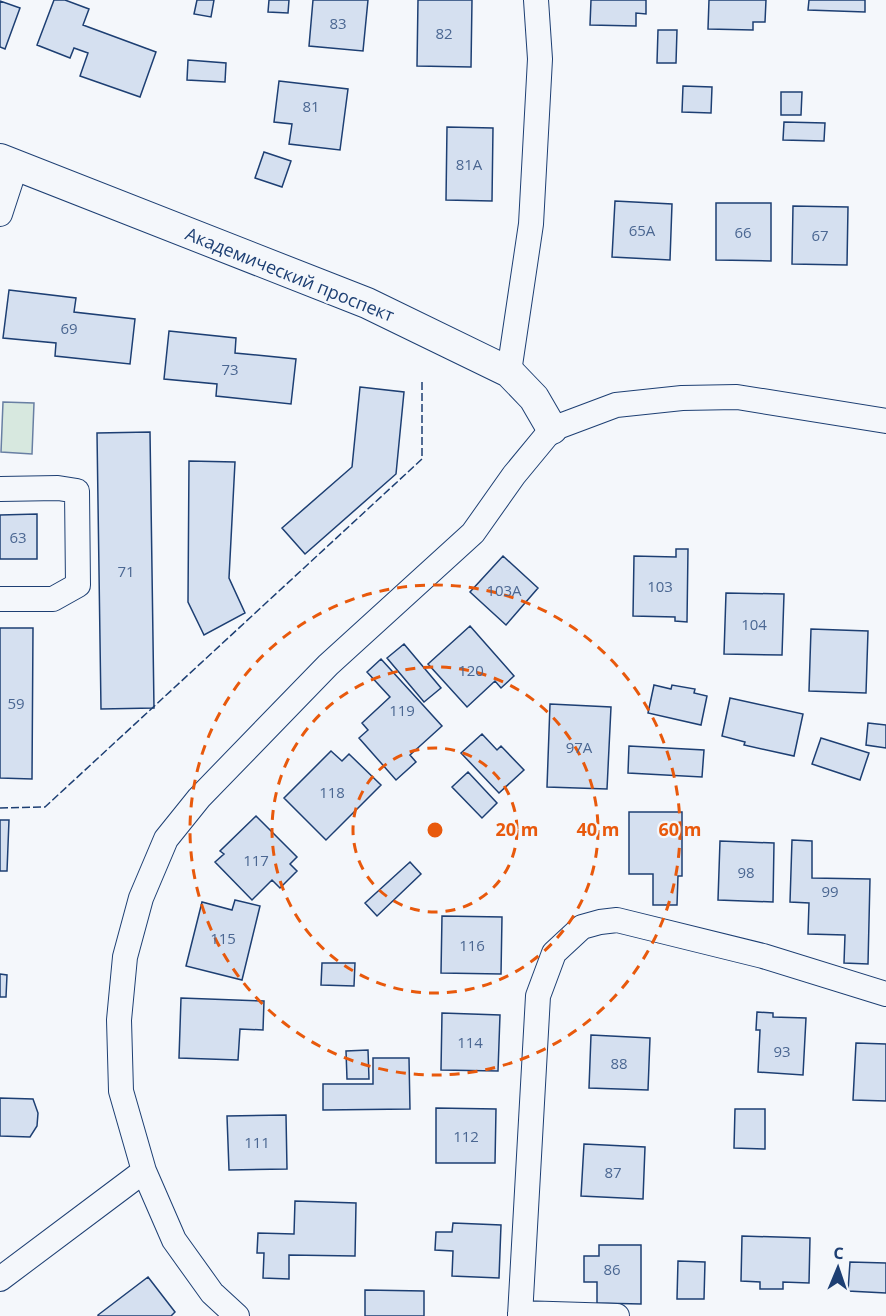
<svg xmlns="http://www.w3.org/2000/svg" width="886" height="1316" font-family="'Open Sans',sans-serif">
  <style>
    .green { fill: #d7e8df; stroke: #687fa3; stroke-width: 1.5 }
    .building { fill: #d5e0f0; stroke: #1d3f73; stroke-width: 1.5 }
    .lines { fill: none; stroke-linecap: round; stroke-linejoin: round }
    .minor-casing { stroke: #1d3f73; stroke-width: 26 }
    .tertiary-casing { stroke: #1d3f73; stroke-width: 32 }
    .minor { stroke: #f4f7fb; stroke-width: 24 }
    .tertiary { stroke: #f4f7fb; stroke-width: 30 }
    .fence { stroke: #1d3f73; stroke-width: 1.5; stroke-dasharray: 8 3; stroke-linecap: butt }
    .ring { fill: none; stroke: #e8590c; stroke-width: 3; stroke-dasharray: 10 8 }
    .labels { text-anchor: middle; dominant-baseline: central; stroke-width: 4.5; stroke-linejoin: round; paint-order: stroke }
    .number-label { font-size: 15px; fill: #4b6792 }
    .street-label { font-size: 18px; fill: #1d3f73; stroke: #f4f7fb }
    .centre { fill: #e8590c; stroke: #f4f7fb; stroke-width: 3 }
    .ring-label { font-size: 18px; text-anchor: middle; font-weight: bold; fill: #e8590c; stroke: #f4f7fb; stroke-width: 4.5; stroke-linejoin: round; paint-order: stroke }
  </style>
  <rect width="100%" height="100%" fill="#f4f7fb"/>
  <!-- green -->
  <path class="green" d="M3 402 34 403 32 454 1 452Z"/>
  <!-- building -->
  <path class="building" d="M54 0H65L89 9 83 25 156 52 140 97 80 76 88 53 74 48 70 58 37 45Z
    M197 0H214L211 17 194 14Z
    M269 0H289L288 13 268 12Z
    M313 0H368L363 51 309 46Z
    M418 0H472L471 67 417 66Z
    M591 0H646V14L636 13V26L590 25Z
    M709 0H766L765 22H753V30L708 29Z
    M809 0H865V12L808 10Z
    M0 1 20 8 5 49 0 47Z
    M658 30H677L676 63H657Z
    M188 60 226 63 225 82 187 80Z
    M279 81 348 89 340 150 289 144 292 124 274 122Z
    M683 86 712 87 711 113 682 112Z
    M781 92H802L801 115H781Z
    M784 122 825 123 824 141 783 140Z
    M447 127 493 128 492 201 446 200Z
    M264 152 291 161 282 187 255 178Z
    M615 201 672 204 670 260 612 257Z
    M716 203H771V261L716 260Z
    M793 206 848 207 847 265 792 264Z
    M9 290 76 298 74 312 135 319 130 364 55 356 56 343 3 338Z
    M169 331 236 338 235 353 296 359 291 404 216 396 217 384 164 379Z
    M360 387 404 392 396 474 305 554 282 528 352 467Z
    M150 432 154 708 101 709 97 433Z
    M189 461 235 462 229 578 245 613 204 635 188 602Z
    M37 514V559H0V515Z
    M676 549H688L687 622 675 621V617L633 616 634 556 676 557Z
    M503 556 538 588 506 625 470 592Z
    M726 593 784 594 782 655 724 654Z
    M470 626 514 676 501 688 495 681 467 707 428 664Z
    M0 628H33L32 779 0 778Z
    M811 629 868 631 866 693 809 691Z
    M404 644 441 688 424 702 387 658Z
    M381 659 442 726 410 755 416 762 396 780 359 738 368 730 362 723 390 697 367 672Z
    M654 685 671 689 672 685 695 689 694 693 707 696 701 725 648 713Z
    M730 698 803 714 794 756 744 745 745 742 722 736Z
    M550 704 611 707 607 789 547 787Z
    M868 723 886 725V748L866 745Z
    M482 734 497 750 501 746 524 770 499 793 461 753Z
    M821 738 869 753 860 780 812 764Z
    M629 746 704 750 702 777 628 773Z
    M331 751 342 761 349 754 381 785 326 840 284 798Z
    M468 772 497 803 482 818 452 787Z
    M629 812H682V876H678L677 905H653V874H629Z
    M256 816 297 857 290 864 297 871 280 888 272 880 252 900 215 862 224 854 220 851Z
    M0 820H9L7 871H0Z
    M792 840 812 841V878L870 879 868 964 844 963 845 935 808 934 809 903 790 902Z
    M720 841 774 843 773 902 718 900Z
    M410 862 421 874 377 916 365 903Z
    M235 900 260 906 242 980 186 966 202 902 232 910Z
    M442 916 502 917 501 974 441 973Z
    M322 963H355L354 986 321 985Z
    M0 974 7 975 6 997H0Z
    M181 998 264 1001 263 1030 240 1029 238 1060 179 1058Z
    M757 1012 773 1013V1017L806 1018 803 1075 758 1072 760 1030H756Z
    M442 1013 500 1015 498 1071 441 1070Z
    M591 1035 650 1038 648 1090 589 1088Z
    M856 1043 886 1044V1101L853 1100Z
    M368 1050 369 1079H347L346 1051Z
    M373 1058H409L410 1109 323 1110V1084H373Z
    M0 1098 33 1099 38 1113 37 1126 30 1137 0 1136Z
    M436 1108 496 1109 495 1163H436Z
    M735 1109H765V1149L734 1148Z
    M286 1115 287 1169 229 1170 227 1116Z
    M584 1144 645 1147 643 1199 581 1196Z
    M295 1201 356 1203 355 1256 289 1255V1279L263 1278 264 1253H257L258 1233 294 1234Z
    M453 1223 501 1225 499 1278 452 1276 453 1251 435 1250 436 1232H452Z
    M742 1236 810 1238 809 1283 783 1282V1289H760V1282L741 1281Z
    M599 1245H641V1304L597 1303V1282H584V1256H599Z
    M678 1261 705 1262 704 1299H677Z
    M850 1262 886 1263V1293L848 1291Z
    M148 1277 175 1312 171 1316H98V1315Z
    M365 1290 424 1291V1316H365Z"/>
  <g class="lines">
    <!-- minor casing -->
    <g class="minor-casing">
      <path id="minor" d="M0 214 16 165
        M509 372 531 224 540 59 536 0
        M0 489 58 488 77 491 78 585 53 599H0
        M0 1279 144 1171
        M520 1313 617 1316
        M237 1316 212 1293 174 1240 144 1171 121 1091 119 1020 125 957 141 898 166 839 199 798 328 665 473 533 514 475 552 429 616 405 682 398 737 397 886 421
        M520 1316 538 996 554 953 582 927 600 922 617 920 763 956 886 994"/>
    </g>
    <!-- tertiary casing -->
    <g class="tertiary-casing">
      <path id="tertiary" d="M0 159 367 303 509 372 534 398 552 429"/>
    </g>
    <!-- minor -->
    <use href="#minor" class="minor"/>
    <!-- tertiary -->
    <use href="#tertiary" class="tertiary"/>
    <!-- fence -->
    <path class="fence" d="M0 808 45 807 422 459V380"/>
  </g>
  <!-- distance rings -->
  <g class="ring">
    <circle cx="435" cy="830" r="82"/>
    <circle cx="435" cy="830" r="163"/>
    <circle cx="435" cy="830" r="245"/>
  </g>
  <g class="labels">
    <!-- number labels -->
    <g class="number-label">
      <text x="338" y="23">83</text>
      <text x="444" y="33">82</text>
      <text x="311" y="106">81</text>
      <text x="469" y="164">81А</text>
      <text x="642" y="230">65А</text>
      <text x="743" y="232">66</text>
      <text x="820" y="235">67</text>
      <text x="69" y="328">69</text>
      <text x="230" y="369">73</text>
      <text x="18" y="537">63</text>
      <text x="126" y="571">71</text>
      <text x="660" y="586">103</text>
      <text x="504" y="590">103А</text>
      <text x="754" y="624">104</text>
      <text x="471" y="670">120</text>
      <text x="16" y="703">59</text>
      <text x="402" y="710">119</text>
      <text x="579" y="747">97А</text>
      <text x="332" y="792">118</text>
      <text x="256" y="860">117</text>
      <text x="746" y="872">98</text>
      <text x="830" y="891">99</text>
      <text x="223" y="938">115</text>
      <text x="472" y="945">116</text>
      <text x="470" y="1042">114</text>
      <text x="782" y="1051">93</text>
      <text x="619" y="1063">88</text>
      <text x="466" y="1136">112</text>
      <text x="257" y="1142">111</text>
      <text x="613" y="1172">87</text>
      <text x="612" y="1269">86</text>
    </g>
    <!-- street labels -->
    <g class="street-label">
      <text transform="translate(290 274) rotate(22)">Академический проспект</text>
    </g>
  </g>
  <circle cx="435" cy="830" r="9" class="centre"/>
  <g class="ring-label">
    <text x="517" y="836">20 m</text>
    <text x="598" y="836">40 m</text>
    <text x="680" y="836">60 m</text>
  </g>
  <!-- north arrow -->
  <g transform="translate(838 1268) rotate(2)" stroke="#f4f7fb" stroke-width="4.5" paint-order="stroke">
  <path d="M0-4.5L10 22L0 15L-10 22Z" fill="#1d3f73"/>
  <text y="-9" font-size="16" font-weight="bold" text-anchor="middle" fill="#1d3f73">С</text>
  </g>
</svg>
